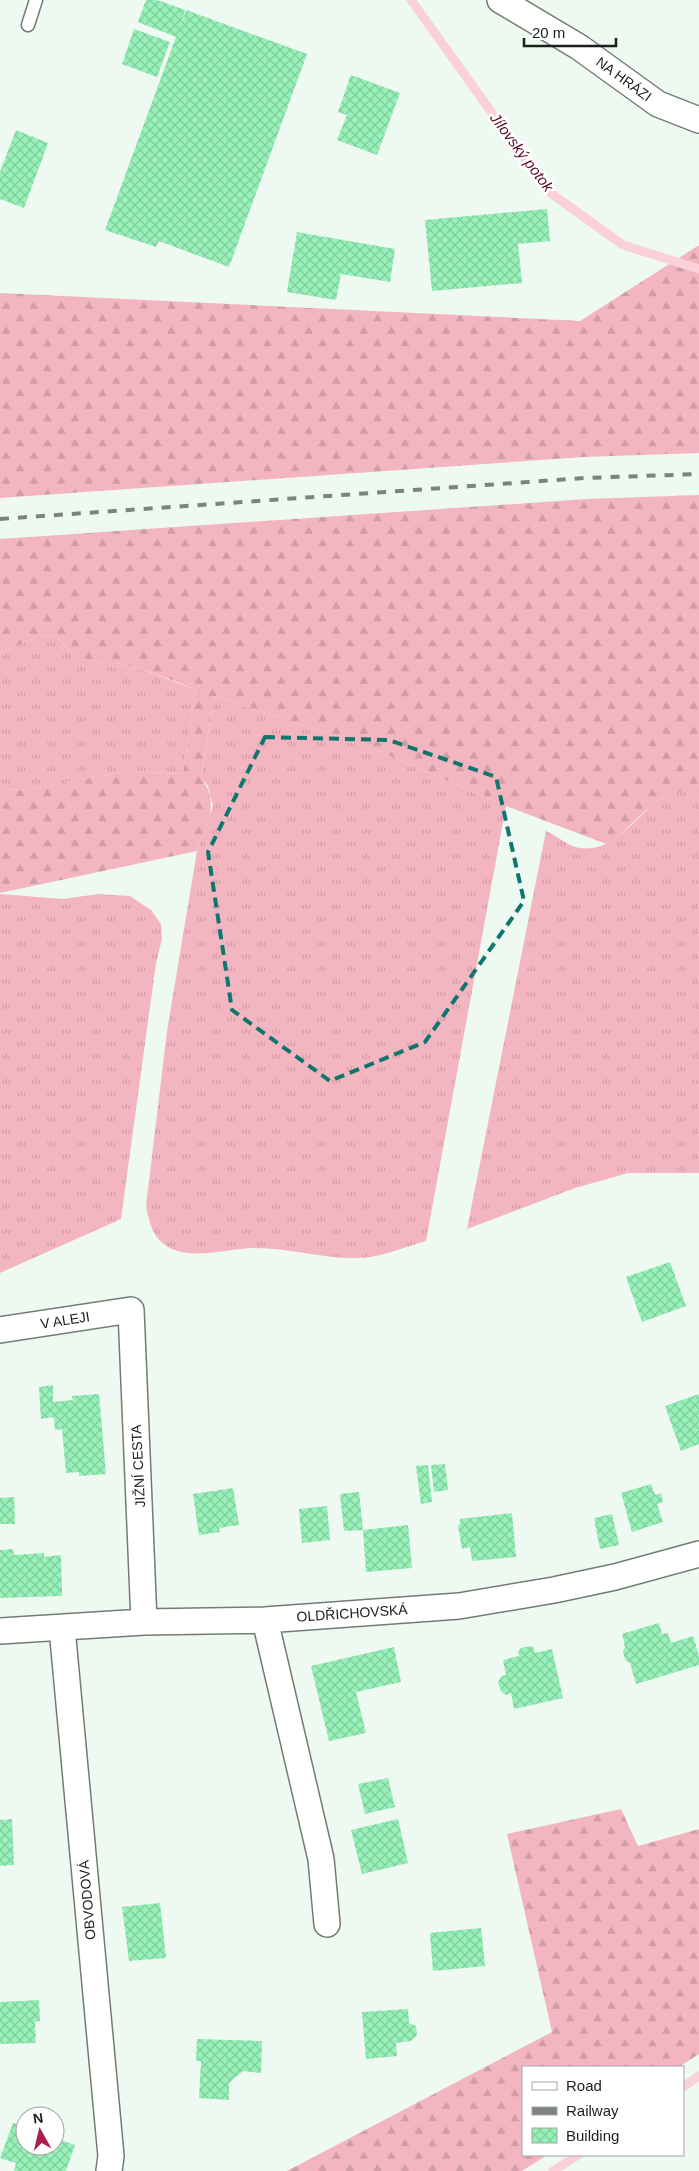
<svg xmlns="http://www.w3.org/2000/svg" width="699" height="2171" font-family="Arial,sans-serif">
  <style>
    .grass { fill: url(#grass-tufts) }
    .forest { fill: url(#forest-firs) }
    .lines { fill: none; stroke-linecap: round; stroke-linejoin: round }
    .stream { stroke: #fad1d8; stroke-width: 9 }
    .building { fill: url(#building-cross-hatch) }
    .service-casing { stroke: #727c75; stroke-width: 15 }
    .minor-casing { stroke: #727c75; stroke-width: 28 }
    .service { stroke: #fff; stroke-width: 12 }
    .minor { stroke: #fff; stroke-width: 25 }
    .rail { stroke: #7c837d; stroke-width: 4; stroke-dasharray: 9 9; stroke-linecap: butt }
    .marked { fill: none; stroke: #0f766e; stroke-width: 4; stroke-dasharray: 10 6; stroke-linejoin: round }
    .labels { text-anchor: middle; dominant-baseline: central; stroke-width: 5; stroke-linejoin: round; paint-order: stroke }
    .street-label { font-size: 14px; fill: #1b1f1c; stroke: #fff }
    .water-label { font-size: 15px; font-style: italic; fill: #5d0626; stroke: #fff }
  </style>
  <defs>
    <pattern id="grass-tufts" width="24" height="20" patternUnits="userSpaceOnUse" patternTransform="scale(1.25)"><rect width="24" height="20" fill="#f3b6c1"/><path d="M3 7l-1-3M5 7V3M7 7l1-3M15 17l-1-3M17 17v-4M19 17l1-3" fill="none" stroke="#d09ca5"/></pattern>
    <pattern id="forest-firs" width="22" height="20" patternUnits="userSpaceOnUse" patternTransform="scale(1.25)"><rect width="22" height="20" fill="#f3b6c1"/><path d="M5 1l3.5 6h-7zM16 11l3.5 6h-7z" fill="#d09ca5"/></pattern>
    <pattern id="building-cross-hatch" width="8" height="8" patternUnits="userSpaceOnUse" patternTransform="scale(1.25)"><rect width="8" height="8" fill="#96f0b7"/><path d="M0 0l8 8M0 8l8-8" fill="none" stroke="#81cd9d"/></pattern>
  </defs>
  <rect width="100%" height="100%" fill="#eef9f1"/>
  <!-- grass -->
  <path class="grass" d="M38 636 58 637C82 673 98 657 130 666 152 672 174 682 196 690L183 774 127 771 28 790 0 789V656L2 653Z
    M214 696 376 750 506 806 426 1241C408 1246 389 1254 370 1257 333 1262 290 1247 252 1248 229 1249 193 1259 172 1249 153 1240 150 1225 146 1206L167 1031 197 851 213 806 208 786 201 778Z
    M699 785V1173H628L575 1188 467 1229 546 831C558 836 567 846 580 848 616 853 636 814 663 798 673 792 687 789 699 785Z
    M0 894 63 899 98 894 130 896 151 910 161 924 162 939 156 963 121 1219 0 1273Z"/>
  <!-- forest -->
  <path class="forest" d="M699 245V453L584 457 0 498V293L580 321Z
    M699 495V785L664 797 644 812 609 845 506 806 376 750 214 696 201 778C221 803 206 824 197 851L0 893V789L28 790 127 771 183 774 196 690C175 681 152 672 130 666 96 657 84 674 58 637L38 636 2 653 0 656V539L587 499Z
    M621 1809 638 1846 699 1829V2054L679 2067H523V2155H547L522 2171H287L552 2032 507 1834Z"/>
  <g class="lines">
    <!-- stream -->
    <path class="stream" d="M411 0 548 191 623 245 699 269
      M683 2087 699 2076
      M553 2171 578 2155"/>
  </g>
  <!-- building -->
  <path class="building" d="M146 0H157L185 10 181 25 186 10 307 54 229 267 159 241 156 247 105 230 176 37 138 22Z
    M134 29 170 42 157 77 122 64Z
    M351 75 400 93 377 155 337 140 347 115 338 112Z
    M16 130 48 143 24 208 0 199V172Z
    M547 209 550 241 518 244 522 283 432 291 425 220Z
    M297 232 395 249 390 282 341 274 336 300 287 292Z
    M670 1262 686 1306 642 1322 626 1277Z
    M53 1385V1402L73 1400 72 1396 99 1394 106 1474 79 1476V1472L66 1473 62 1429 55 1430 54 1417 41 1419 39 1387Z
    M699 1394V1444L681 1451 665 1406Z
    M445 1464 448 1490 434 1492 431 1465Z
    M428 1465 432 1502 421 1504 416 1466Z
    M651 1484 655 1495 661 1493 663 1502 657 1504 663 1522 632 1532 621 1493Z
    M233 1488 239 1525 219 1528 220 1532 199 1535 193 1494Z
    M359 1492 363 1530 344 1531 340 1494Z
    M14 1497 15 1524H0V1498Z
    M327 1506 330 1540 302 1543 299 1509Z
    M512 1513 516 1557 472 1561 470 1547 462 1549 458 1525 460 1524V1519Z
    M612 1514 619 1545 600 1549 594 1518Z
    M408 1525 412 1568 366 1572 363 1530Z
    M13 1549 14 1555 44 1553V1557L61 1555 62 1596 0 1598V1550Z
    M659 1623 662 1634 668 1633 671 1643 693 1636 699 1656V1665L636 1684 630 1663 625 1660 623 1651 625 1647 622 1634Z
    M530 1646 534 1648 535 1653 552 1649 563 1698 514 1709 511 1693 506 1695 501 1691 498 1682 502 1676 506 1675 503 1660 519 1656 518 1652 521 1648Z
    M394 1647 401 1682 356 1692 366 1733 329 1741 311 1666Z
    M388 1778 395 1807 365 1814 358 1784Z
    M12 1819 14 1865 0 1866V1820Z
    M398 1819 408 1863 362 1874 351 1830Z
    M160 1903 166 1958 129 1961 122 1907Z
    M481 1928 485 1966 433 1971 430 1933Z
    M39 2000 40 2021 35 2022 36 2043 0 2044V2002Z
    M408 2009 409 2023 416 2026 417 2035 411 2041 396 2043 397 2056 366 2059 362 2012Z
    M197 2039 262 2041 261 2073 243 2071 229 2083V2100L199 2098 201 2061H196Z
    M13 2123 25 2127V2146H55V2138L75 2145 66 2171H14L16 2163 0 2158Z"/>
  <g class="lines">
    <!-- service casing -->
    <g class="service-casing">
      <path id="service" d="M28 25 36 0"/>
    </g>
    <!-- minor casing -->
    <g class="minor-casing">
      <path id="minor" d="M500 0 579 47 658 104 699 120
        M0 1330 131 1310 144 1622
        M265 1620 321 1859 327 1924
        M62 1628 111 2156 109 2171
        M0 1631 144 1622 265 1620 459 1606 554 1590 615 1577 699 1554"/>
    </g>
    <!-- service -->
    <use href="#service" class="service"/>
    <!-- minor -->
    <use href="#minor" class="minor"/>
    <!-- rail -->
    <path class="rail" d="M0 519 585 478 699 474"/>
  </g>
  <!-- marked area -->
  <path class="marked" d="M265 737 389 740 496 777 524 901 425 1042 330 1081 232 1010 208 852Z"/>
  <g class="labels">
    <!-- street labels -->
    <g class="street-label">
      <text transform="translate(624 79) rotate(36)">NA HRÁZI</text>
      <text transform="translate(65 1320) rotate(-9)">V ALEJI</text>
      <text transform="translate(138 1466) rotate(-93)">JIŽNÍ CESTA</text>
      <text transform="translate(352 1613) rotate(-4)">OLDŘICHOVSKÁ</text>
      <text transform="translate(87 1900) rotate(-95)">OBVODOVÁ</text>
    </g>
    <!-- water labels -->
    <g class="water-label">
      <text transform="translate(522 152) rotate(53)">Jílovský potok</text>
    </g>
  </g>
  <!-- legend -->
  <rect x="522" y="2066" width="162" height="90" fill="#ffffff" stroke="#a4a5a4"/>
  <rect x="532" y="2082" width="25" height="8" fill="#ffffff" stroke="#a4a5a4"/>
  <text x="566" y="2091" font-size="15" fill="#1b1f1c">Road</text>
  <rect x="532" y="2107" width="25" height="8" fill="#7c837d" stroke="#a4a5a4"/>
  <text x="566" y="2116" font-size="15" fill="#1b1f1c">Railway</text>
  <rect x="532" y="2128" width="25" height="15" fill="url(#building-cross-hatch)" stroke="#a4a5a4"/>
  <text x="566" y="2141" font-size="15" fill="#1b1f1c">Building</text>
  <!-- north arrow -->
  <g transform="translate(40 2131) rotate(352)"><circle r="24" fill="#ffffff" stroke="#a4a5a4"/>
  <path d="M0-4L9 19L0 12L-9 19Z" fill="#ae1d50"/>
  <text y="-8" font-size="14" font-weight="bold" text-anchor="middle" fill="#1b1f1c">N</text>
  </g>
  <!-- scale -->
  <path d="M524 38v8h92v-8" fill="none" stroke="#1b1f1c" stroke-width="2.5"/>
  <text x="532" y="38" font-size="15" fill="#1b1f1c" stroke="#ffffff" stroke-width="4" paint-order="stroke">20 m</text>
</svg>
